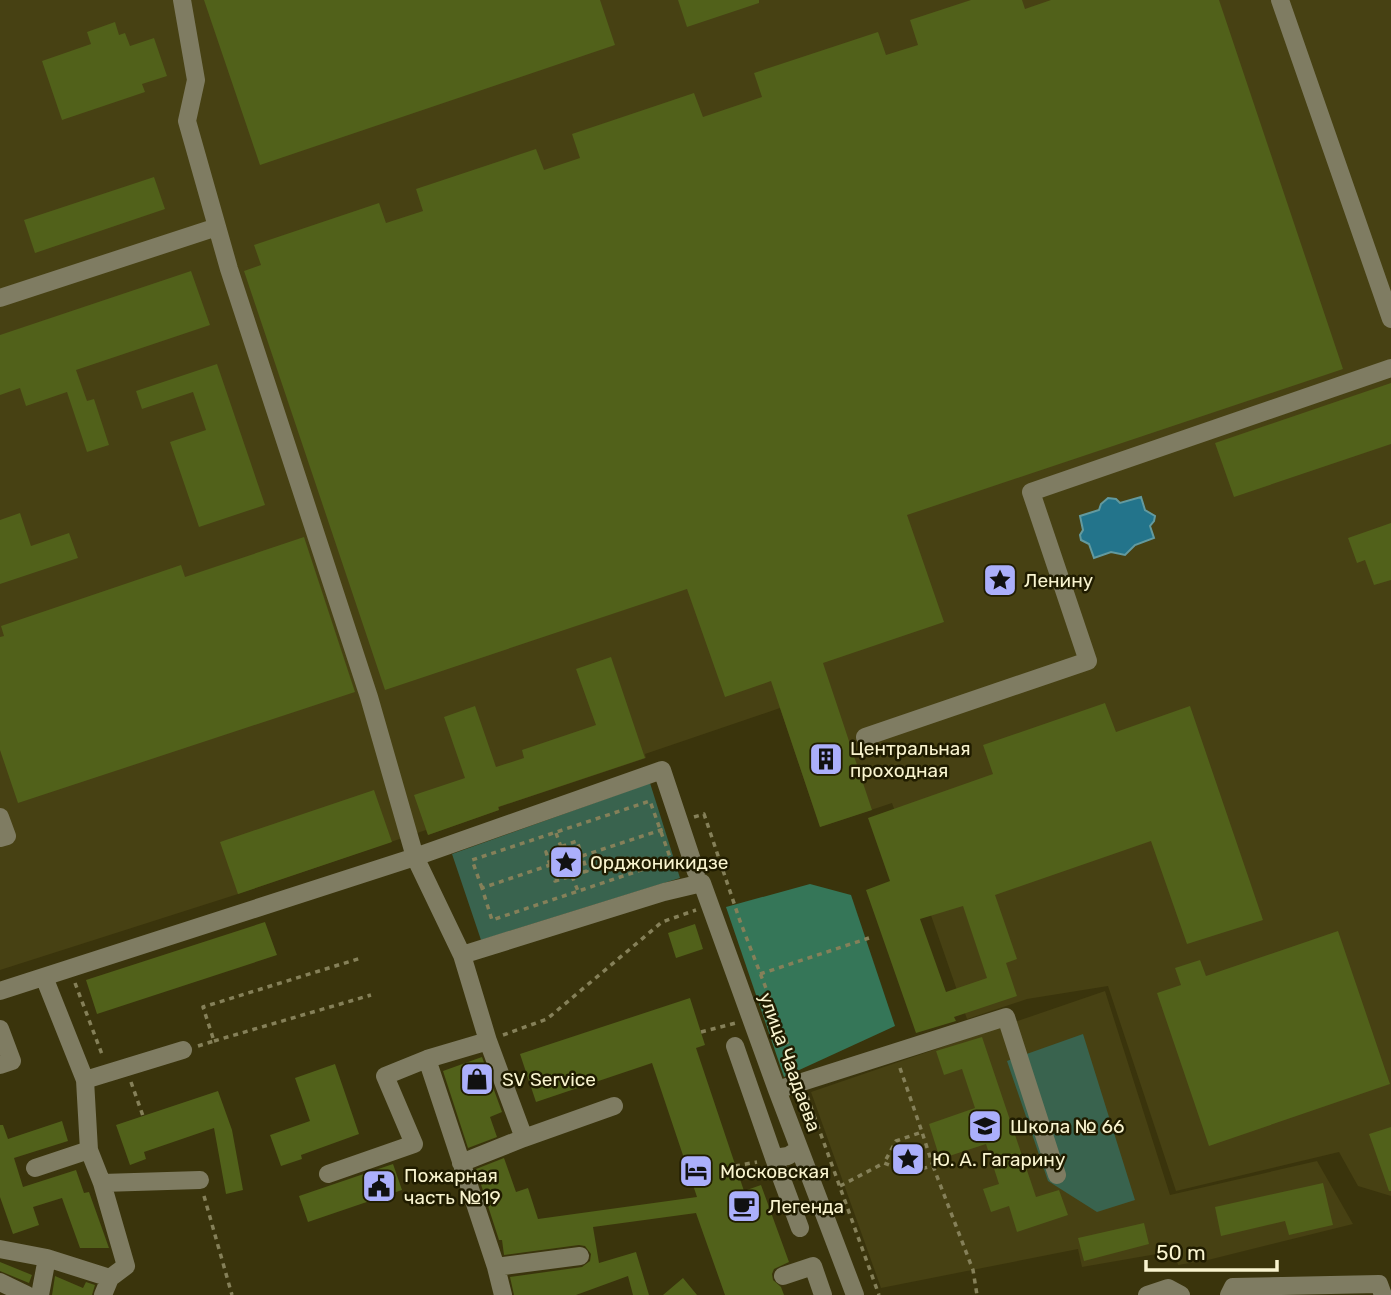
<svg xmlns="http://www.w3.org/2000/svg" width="1391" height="1295" font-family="Rubik,sans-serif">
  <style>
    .built { fill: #474113 }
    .green { fill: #39634e }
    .forest { fill: #357658 }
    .water { fill: #23748b; stroke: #639a9f; stroke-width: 2 }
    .building { fill: #51611a; fill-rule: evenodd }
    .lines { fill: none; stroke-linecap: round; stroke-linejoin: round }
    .path { stroke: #858059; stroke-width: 3.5; stroke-dasharray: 5 5; stroke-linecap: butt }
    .minor { stroke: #7f7c62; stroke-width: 18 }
    .labels { text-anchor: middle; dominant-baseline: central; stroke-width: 5; stroke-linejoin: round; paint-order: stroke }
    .poi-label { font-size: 19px; fill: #f9f4cf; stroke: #201c00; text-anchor: start }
    .street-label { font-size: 19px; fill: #f9f4cf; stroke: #201c00 }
  </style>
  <rect width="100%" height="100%" fill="#3a340c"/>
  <!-- built -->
  <path class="built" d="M0 0H1391V1196L1358 1186 1339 1152 1176 1191 1108 986 1027 999 967 1019 892 803 820 827 780 708 645 754 646 758 499 807V810L428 835 426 830 238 894 0 970Z
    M1105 991 1170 1195 1317 1161 1353 1224 1208 1260 1178 1265 1174 1251 1082 1267 1078 1249 881 1288 811 1092Z"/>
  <!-- green -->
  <path class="green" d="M650 783 680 878 481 940 452 854Z
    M1083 1034 1135 1200 1097 1212 1048 1181 1007 1061Z"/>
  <!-- forest -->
  <path class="forest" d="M810 884 851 895 895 1026 784 1077 726 907Z"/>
  <!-- water -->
  <path class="water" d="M1141 497 1145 510 1155 516 1154 521 1150 526 1154 538 1135 545 1125 555 1111 552 1094 558 1089 544 1081 540 1080 535 1083 530 1080 516 1099 510 1101 504 1108 498 1116 499 1120 503Z"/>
  <!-- building -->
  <path class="building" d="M204 0H600L615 45 260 165Z
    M678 0H759V3L687 27Z
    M971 0H1022L1025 9 1051 0H1219L1343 369 907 515 944 622 823 663 872 810 820 827 771 681 725 697 687 589 385 690 244 271 261 265 254 245 379 203 386 223 423 211 416 189 536 149 544 170 580 158 572 134 694 93 703 117 762 97 754 73 878 32 886 55 918 45 910 20Z
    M115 22 119 35 125 33 130 46 154 38 167 76 142 84 145 92 62 120 42 61 91 44 87 32Z
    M154 177 165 209 35 253 24 220Z
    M191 271 210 325 76 370 87 401 94 399 109 445 87 452 67 392 26 406 20 388 0 395V335Z
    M217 364 265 505 199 527 170 442 206 430 193 392 142 409 136 391Z
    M1391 383V444L1234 497 1215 443Z
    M20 513 31 546 69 533 78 558 0 584V520Z
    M1391 523V580L1374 585 1365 560 1357 563 1348 538Z
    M304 537 355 692 18 803 0 750V637L4 636 1 626 181 565 185 577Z
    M611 657 645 758 498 807 499 810 428 835 414 795 465 778 444 717 475 706 496 767 524 758 522 750 596 725 576 669Z
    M1105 703 1116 732 1190 706 1263 920 1187 944 1151 841 995 895 1017 959 1006 963 1017 996 954 1017 956 1021 916 1033 866 890 890 881 868 818 993 774 983 745ZM963 906 987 978 946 992 920 919Z
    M374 790 392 842 238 894 220 842Z
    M265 922 277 955 97 1014 86 980Z
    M695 924 703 949 676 958 668 933Z
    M1338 931 1390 1084 1209 1146 1157 993 1181 985 1175 968 1200 960 1206 976Z
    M690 998 705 1045 696 1048 744 1191 761 1185 789 1262 774 1269 772 1274 773 1280 781 1287 784 1295H725L696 1213 593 1227 599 1263 636 1252 649 1295H633L628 1276 576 1295H514L510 1277 582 1267 590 1261 591 1254 585 1246 579 1245 504 1255 502 1240H499L476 1169 504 1158 516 1192 528 1188 538 1219 697 1197 652 1063 536 1102 520 1054Z
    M982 1037 1036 1197 1059 1190 1068 1215 1017 1232 1009 1206 991 1212 983 1189 999 1184 986 1144 940 1159 929 1124 975 1108 962 1069 944 1075 936 1051Z
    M482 1057 502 1112 490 1117 497 1137 468 1148 443 1071Z
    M335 1064 359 1134 301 1155 302 1159 281 1166 270 1135 310 1121 295 1078Z
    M218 1091 232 1130 243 1190 226 1194 214 1128 144 1152 146 1159 130 1165 116 1125Z
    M62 1121 68 1141 14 1158 23 1187 76 1170 84 1193 89 1192 109 1248H80L62 1198 33 1207 39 1225 13 1234 0 1197V1125H3L8 1139Z
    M1391 1127V1191H1389L1369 1134Z
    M393 1164 402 1190 308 1222 299 1196Z
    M1323 1183 1333 1225 1289 1235 1285 1221 1221 1236 1215 1207Z
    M1144 1223 1149 1244 1084 1261 1078 1238Z
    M0 1262 32 1275 29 1283 0 1271Z
    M55 1276 83 1288 86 1282 95 1285 92 1295H52Z
    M683 1278 697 1295H663Z"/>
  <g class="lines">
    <!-- path -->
    <path class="path" d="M694 817 704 814 740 921 796 1066
      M556 833 561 847
      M550 865 546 852 577 841 582 856
      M572 876 578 891
      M482 888 472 860 650 801 671 860 492 920 482 888 550 865 555 881 587 871 582 856 661 830 664 829
      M760 974 869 938
      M75 983 103 1057
      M701 1032 736 1023
      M503 1035 547 1019 662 922 696 910
      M214 1041 371 995
      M198 1046 214 1041 203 1007 361 958
      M900 1068 922 1132
      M131 1082 143 1116
      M807 1096 879 1295
      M735 1166 757 1162
      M933 1166 973 1270 977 1295
      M840 1186 884 1163 907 1172 933 1166 922 1132 896 1141 884 1163
      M204 1196 232 1295"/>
    <!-- minor -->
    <path class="minor" d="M182 0 196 80 187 121 229 269 369 697 415 857 462 955 664 892 702 883 777 1090 855 1295
      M1280 0 1391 319
      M0 298 217 227
      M865 737 1088 661 1031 492 1391 368
      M0 817 7 836 0 838
      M44 977 85 1080 183 1050
      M0 991 415 857 662 770 696 872
      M0 1029 12 1061 0 1065
      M488 1041 524 1138 614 1106
      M735 1046 774 1158
      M427 1059 496 1267 503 1295
      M85 1080 89 1150 102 1183 200 1180
      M777 1090 1006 1017 1057 1175
      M799 1149 788 1156 774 1158 800 1228
      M461 1163 524 1138
      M35 1168 89 1150
      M328 1174 414 1144 385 1076 427 1059 488 1041 462 955
      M102 1183 126 1266 110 1278
      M0 1249 47 1258 110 1278 103 1295
      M496 1267 580 1256
      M783 1276 813 1266 823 1295
      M0 1282 27 1295
      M40 1295 47 1258
      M1147 1295 1168 1288 1181 1295
      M1229 1295 1233 1287 1379 1284 1383 1295"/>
  </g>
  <!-- icons -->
  <defs>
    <g id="sight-square" transform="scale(1.75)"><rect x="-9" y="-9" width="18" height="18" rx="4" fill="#abaffb" stroke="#201c00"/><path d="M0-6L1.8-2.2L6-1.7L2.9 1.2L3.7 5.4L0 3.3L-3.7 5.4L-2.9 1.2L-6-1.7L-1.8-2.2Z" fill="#111"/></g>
    <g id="building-square" transform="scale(1.75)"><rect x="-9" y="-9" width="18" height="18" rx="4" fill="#abaffb" stroke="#201c00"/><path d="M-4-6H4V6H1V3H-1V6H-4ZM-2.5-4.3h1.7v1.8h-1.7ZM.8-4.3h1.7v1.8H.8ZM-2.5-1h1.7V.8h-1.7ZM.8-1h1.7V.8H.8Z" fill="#111"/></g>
    <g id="shop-square" transform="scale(1.75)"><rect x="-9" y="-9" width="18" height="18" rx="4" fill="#abaffb" stroke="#201c00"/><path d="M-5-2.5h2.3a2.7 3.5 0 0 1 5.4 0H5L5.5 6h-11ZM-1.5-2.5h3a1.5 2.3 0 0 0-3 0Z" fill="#111"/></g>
    <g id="school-square" transform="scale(1.75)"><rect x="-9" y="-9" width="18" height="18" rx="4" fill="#abaffb" stroke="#201c00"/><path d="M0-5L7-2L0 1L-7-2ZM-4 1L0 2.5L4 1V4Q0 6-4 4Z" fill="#111"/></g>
    <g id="hotel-square" transform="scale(1.75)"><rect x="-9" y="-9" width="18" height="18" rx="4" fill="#abaffb" stroke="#201c00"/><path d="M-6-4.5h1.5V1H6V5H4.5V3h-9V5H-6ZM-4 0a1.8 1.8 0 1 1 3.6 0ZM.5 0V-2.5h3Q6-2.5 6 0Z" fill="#111"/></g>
    <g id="civic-square" transform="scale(1.75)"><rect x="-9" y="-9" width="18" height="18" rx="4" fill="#abaffb" stroke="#201c00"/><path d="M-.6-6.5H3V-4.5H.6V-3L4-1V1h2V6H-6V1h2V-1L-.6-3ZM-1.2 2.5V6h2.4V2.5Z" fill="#111"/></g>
    <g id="cafe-square" transform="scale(1.75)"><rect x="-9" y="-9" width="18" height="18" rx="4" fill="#abaffb" stroke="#201c00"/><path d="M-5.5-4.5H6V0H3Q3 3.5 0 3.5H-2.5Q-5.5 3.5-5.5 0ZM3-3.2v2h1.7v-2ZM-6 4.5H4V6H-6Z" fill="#111"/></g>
  </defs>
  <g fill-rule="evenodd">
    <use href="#sight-square" x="1000" y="580"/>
    <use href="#building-square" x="826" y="759"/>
    <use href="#sight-square" x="566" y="862"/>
    <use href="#shop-square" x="477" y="1079"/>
    <use href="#school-square" x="985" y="1126"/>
    <use href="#sight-square" x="908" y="1159"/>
    <use href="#hotel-square" x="696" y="1171"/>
    <use href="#civic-square" x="379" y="1186"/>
    <use href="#cafe-square" x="744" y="1206"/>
  </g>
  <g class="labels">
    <!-- poi labels -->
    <g class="poi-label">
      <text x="1024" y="580">Ленину</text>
      <text x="850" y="748">Центральная<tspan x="850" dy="22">проходная</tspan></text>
      <text x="590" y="862">Орджоникидзе</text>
      <text x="502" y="1079">SV Service</text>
      <text x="1010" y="1126">Школа № 66</text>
      <text x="932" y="1159">Ю. А. Гагарину</text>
      <text x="720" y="1171">Московская</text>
      <text x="404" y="1175">Пожарная<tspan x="404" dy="22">часть №19</tspan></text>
      <text x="768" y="1206">Легенда</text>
    </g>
    <!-- street labels -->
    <g class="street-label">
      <text transform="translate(790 1062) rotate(70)">улица Чаадаева</text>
    </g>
  </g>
  <!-- scale -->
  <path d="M1146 1260v10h131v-10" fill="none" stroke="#f9f4cf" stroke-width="3.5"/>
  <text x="1156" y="1260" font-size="21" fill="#f9f4cf" stroke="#201c00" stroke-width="5" paint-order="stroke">50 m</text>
</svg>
